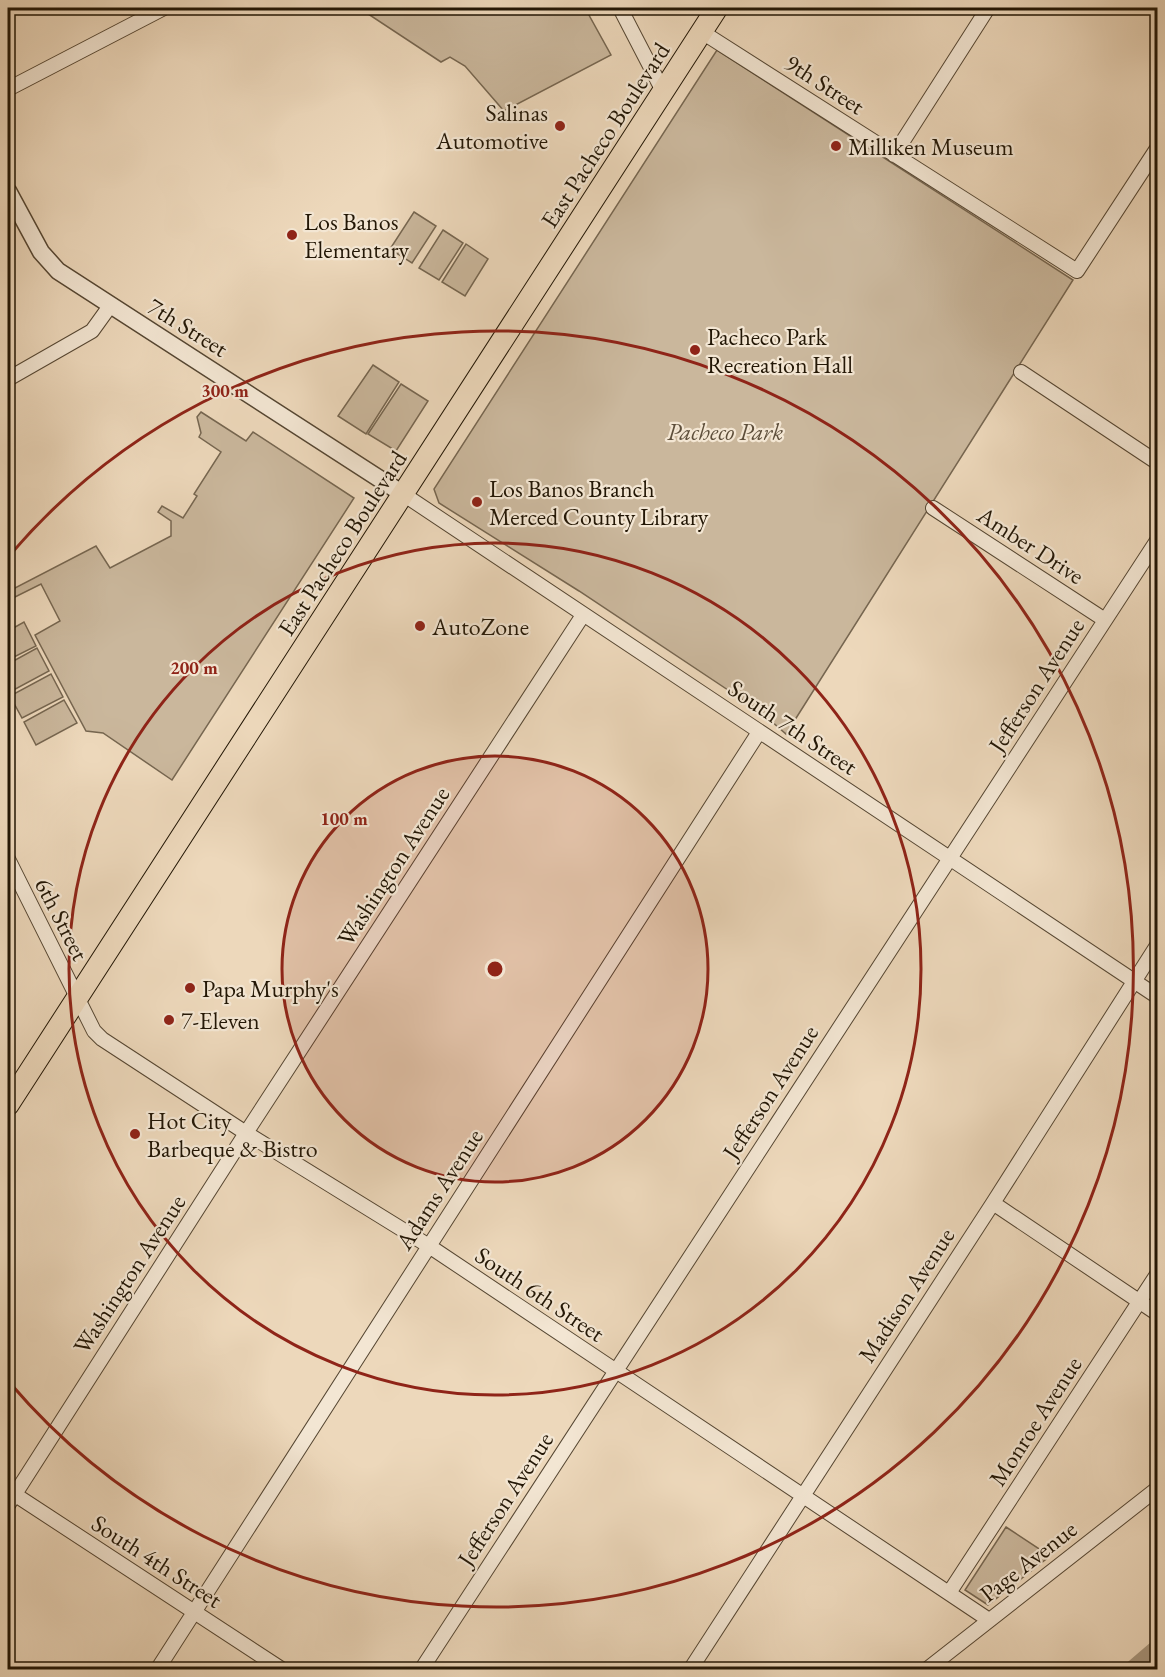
<svg xmlns="http://www.w3.org/2000/svg" width="1165" height="1677" font-family="'EB Garamond',serif">
  <style>
    .green { fill: #cab79c; stroke: #766650; stroke-width: 1.5 }
    .lines { fill: none; stroke-linecap: round; stroke-linejoin: round }
    .canal { stroke: #a8967d; stroke-width: 15 }
    .minor-casing { stroke: #554632; stroke-width: 16 }
    .tertiary-casing { stroke: #554632; stroke-width: 19 }
    .trunk-casing { stroke: #221605; stroke-width: 23 }
    .minor { stroke: #f3e6d3; stroke-width: 14 }
    .tertiary { stroke: #f3e6d3; stroke-width: 16 }
    .trunk { stroke: #edd8bb; stroke-width: 21 }
    .ring { fill: none; stroke: #8f2418; stroke-width: 3 }
    .poi-dot { fill: #8f2418; stroke: #f3e6d3; stroke-width: 2 }
    .labels { text-anchor: middle; dominant-baseline: central; stroke-width: 4.5; stroke-linejoin: round; paint-order: stroke }
    .street-label { font-size: 24px; fill: #221605; stroke: #f3e6d3 }
    .poi-label { font-size: 24px; fill: #221605; stroke: #f3e6d3; text-anchor: start }
    .park-label { font-size: 24px; font-style: italic; fill: #5d4e3a; stroke: #f3e6d3 }
    .centre { fill: #8f2418; stroke: #f3e6d3; stroke-width: 3 }
    .ring-label { font-size: 18px; text-anchor: middle; font-weight: bold; fill: #8f2418; stroke: #f3e6d3; stroke-width: 4.5; stroke-linejoin: round; paint-order: stroke }
  </style>
  <rect width="100%" height="100%" fill="#edd8bb"/>
  <filter id="stains"><feTurbulence type="fractalNoise" baseFrequency=".00333" numOctaves="4"/><feColorMatrix values="0 0 0 0 .2 0 0 0 0 .09 0 0 0 0 .02 0 0 0 .5 -.17"/></filter>
  <radialGradient id="worn" r=".72"><stop offset=".6" stop-color="#630" stop-opacity="0"/><stop offset="1" stop-color="#630" stop-opacity=".3"/></radialGradient>
  <!-- green -->
  <path class="green" d="M359 8H585L611 55 504 111 465 66 450 57 441 62Z
    M717 50 1073 280 786 734 761 712 579 591 439 503 434 489Z
    M414 212 436 226 412 263 390 249Z
    M443 230 463 243 439 280 419 268Z
    M466 244 488 259 465 296 442 282Z
    M373 365 399 382 366 434 338 416Z
    M401 384 428 401 396 451 368 434Z
    M201 412 246 441 253 432 354 498 172 780 103 733 86 731 35 635 60 621 41 584 15 597 11 590 96 546 110 568 171 536V521L158 512 162 506 183 518 197 496 194 494 221 452 199 437 201 433 197 417Z
    M24 622 36 646 8 660V631Z
    M37 648 49 671 8 693V664Z
    M51 674 63 697 22 718 10 696Z
    M64 700 77 723 36 745 24 722Z
    M1006 1527 1050 1556 988 1605 965 1590Z"/>
  <g class="lines">
    <!-- canal -->
    <path class="canal" d="M1130 1670 1158 1646"/>
    <!-- minor casing -->
    <g class="minor-casing">
      <path id="minor" d="M620 8 663 91
        M702 32 1077 271 1158 147
        M8 89 164 8
        M894 155 988 8
        M1021 372 1158 463
        M8 379 92 331 110 306
        M403 494 1158 997
        M933 508 1105 620
        M8 859 94 1031 102 1039 246 1133 429 1246 989 1620
        M993 1203 1158 1314
        M8 1490 283 1670
        M8 1505 246 1133 583 615
        M949 1593 1158 1273
        M157 1670 759 732
        M421 1670 1158 539
        M690 1670 993 1203 1158 944
        M926 1670 1158 1488"/>
    </g>
    <!-- tertiary casing -->
    <g class="tertiary-casing">
      <path id="tertiary" d="M8 191 41 252 58 271 403 494"/>
    </g>
    <!-- trunk casing -->
    <g class="trunk-casing">
      <path id="trunk" d="M8 1105 717 8"/>
    </g>
    <!-- minor -->
    <use href="#minor" class="minor"/>
    <!-- tertiary -->
    <use href="#tertiary" class="tertiary"/>
    <!-- trunk -->
    <use href="#trunk" class="trunk"/>
  </g>
  <!-- distance rings -->
  <circle cx="495" cy="969" r="213" fill="#8f2418" fill-opacity=".12"/>
  <g class="ring">
    <circle cx="495" cy="969" r="213"/>
    <circle cx="495" cy="969" r="426"/>
    <path d="M10 555A638 638 0 1 1 10 1383"/>
  </g>
  <!-- markers -->
  <g class="poi-dot">
    <circle cx="560" cy="126" r="6"/>
    <circle cx="836" cy="146" r="6"/>
    <circle cx="292" cy="235" r="6"/>
    <circle cx="695" cy="350" r="6"/>
    <circle cx="477" cy="502" r="6"/>
    <circle cx="420" cy="626" r="6"/>
    <circle cx="190" cy="988" r="6"/>
    <circle cx="169" cy="1020" r="6"/>
    <circle cx="135" cy="1134" r="6"/>
  </g>
  <g class="labels">
    <!-- street labels -->
    <g class="street-label">
      <text transform="translate(825 84) rotate(33)">9th Street</text>
      <text transform="translate(605 135) rotate(-57)">East Pacheco Boulevard</text>
      <text transform="translate(188 327) rotate(32)">7th Street</text>
      <text transform="translate(342 543) rotate(-57)">East Pacheco Boulevard</text>
      <text transform="translate(1031 545) rotate(33)">Amber Drive</text>
      <text transform="translate(1036 685) rotate(-57)">Jefferson Avenue</text>
      <text transform="translate(793 727) rotate(34)">South 7th Street</text>
      <text transform="translate(393 866) rotate(-57)">Washington Avenue</text>
      <text transform="translate(62 919) rotate(63)">6th Street</text>
      <text transform="translate(770 1092) rotate(-57)">Jefferson Avenue</text>
      <text transform="translate(439 1189) rotate(-57)">Adams Avenue</text>
      <text transform="translate(129 1274) rotate(-57)">Washington Avenue</text>
      <text transform="translate(540 1294) rotate(34)">South 6th Street</text>
      <text transform="translate(906 1295) rotate(-57)">Madison Avenue</text>
      <text transform="translate(1035 1421) rotate(-57)">Monroe Avenue</text>
      <text transform="translate(505 1499) rotate(-57)">Jefferson Avenue</text>
      <text transform="translate(157 1561) rotate(33)">South 4th Street</text>
      <text transform="translate(1028 1561) rotate(-38)">Page Avenue</text>
    </g>
    <!-- poi labels -->
    <g class="poi-label">
      <text x="548" y="112" text-anchor="end">Salinas<tspan x="548" dy="28">Automotive</tspan></text>
      <text x="848" y="146">Milliken Museum</text>
      <text x="304" y="221">Los Banos<tspan x="304" dy="28">Elementary</tspan></text>
      <text x="707" y="336">Pacheco Park<tspan x="707" dy="28">Recreation Hall</tspan></text>
      <text x="489" y="488">Los Banos Branch<tspan x="489" dy="28">Merced County Library</tspan></text>
      <text x="432" y="626">AutoZone</text>
      <text x="202" y="988">Papa Murphy's</text>
      <text x="181" y="1020">7-Eleven</text>
      <text x="147" y="1120">Hot City<tspan x="147" dy="28">Barbeque &amp; Bistro</tspan></text>
    </g>
    <!-- park labels -->
    <g class="park-label">
      <text x="725" y="431">Pacheco Park</text>
    </g>
  </g>
  <circle cx="495" cy="969" r="9" class="centre"/>
  <g class="ring-label">
    <text x="225" y="397">300 m</text>
    <text x="194" y="674">200 m</text>
    <text x="344" y="825">100 m</text>
  </g>
  <!-- margin -->
  <rect width="1165" height="1677" fill="none" stroke="#edd8bb" stroke-width="30"/>
  <rect x="9" y="9" width="1147" height="1659" fill="none" stroke="#221605" stroke-width="3"/>
  <rect x="15" y="15" width="1135" height="1647" fill="none" stroke="#221605" stroke-width="1.5"/>
  <rect width="100%" height="100%" filter="url(#stains)"/>
  <rect width="100%" height="100%" fill="url(#worn)"/>
</svg>
